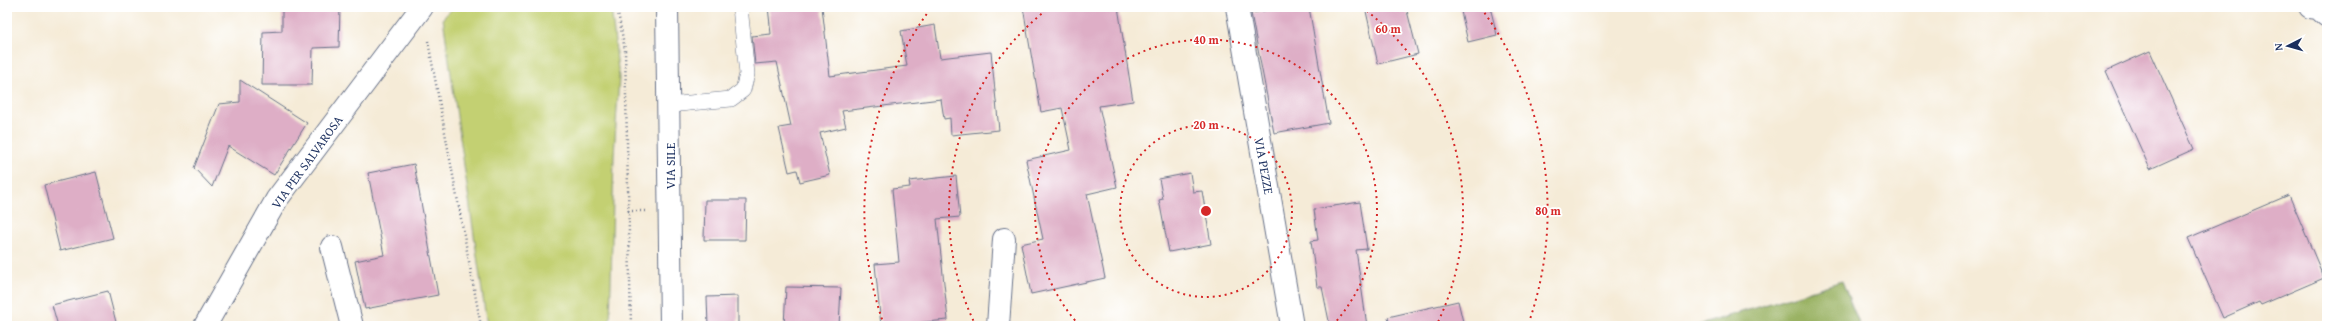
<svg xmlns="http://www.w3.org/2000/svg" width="2334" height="333" font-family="'Gentium Book Plus',serif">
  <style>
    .green { fill: #c3d072; stroke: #6f8068 }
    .forest { fill: #9ab264; stroke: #5a7061 }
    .building { fill: #deaec6 }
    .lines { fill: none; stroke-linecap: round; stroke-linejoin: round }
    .service-casing { stroke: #677188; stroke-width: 16 }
    .minor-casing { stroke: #677188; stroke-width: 24 }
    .tertiary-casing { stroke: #677188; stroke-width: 24 }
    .path { stroke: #677188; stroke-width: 2.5; stroke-dasharray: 1 3; stroke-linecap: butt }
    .service { stroke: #fff; stroke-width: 15 }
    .minor { stroke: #fff; stroke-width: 22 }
    .tertiary { stroke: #fff; stroke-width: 22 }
    .ring { fill: none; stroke: #d62828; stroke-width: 2; stroke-dasharray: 2 4 }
    .labels { text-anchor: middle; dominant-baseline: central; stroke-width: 3.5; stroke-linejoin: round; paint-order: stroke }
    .street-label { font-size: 13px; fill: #1b2f5e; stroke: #fff }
    .centre { fill: #d62828; stroke: #fff; stroke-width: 2 }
    .ring-label { font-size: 12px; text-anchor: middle; font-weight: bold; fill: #d62828; stroke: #fff; stroke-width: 3.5; stroke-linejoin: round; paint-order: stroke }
  </style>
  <rect width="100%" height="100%" fill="#fff"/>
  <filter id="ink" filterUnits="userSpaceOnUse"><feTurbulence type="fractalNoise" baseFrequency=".025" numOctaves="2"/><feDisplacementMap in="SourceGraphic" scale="8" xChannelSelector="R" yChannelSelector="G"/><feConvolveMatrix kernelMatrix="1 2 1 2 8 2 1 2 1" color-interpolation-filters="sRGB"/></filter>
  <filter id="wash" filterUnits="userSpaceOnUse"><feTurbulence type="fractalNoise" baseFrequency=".012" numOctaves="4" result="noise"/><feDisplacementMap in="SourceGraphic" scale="16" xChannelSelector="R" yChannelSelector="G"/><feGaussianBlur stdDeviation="0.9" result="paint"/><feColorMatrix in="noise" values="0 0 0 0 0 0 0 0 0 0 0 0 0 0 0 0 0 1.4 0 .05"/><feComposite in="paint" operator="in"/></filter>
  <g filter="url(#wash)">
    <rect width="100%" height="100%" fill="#f5ebd7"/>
    <!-- green -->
    <path class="green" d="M454 7H611L619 78 614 155 610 326H487L443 18Z"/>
    <!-- forest -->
    <path class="forest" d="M1842 281 1860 326H1696Z"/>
    <g id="blocks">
      <!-- building -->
      <path class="building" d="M282 7H340L339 47 313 48 312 85H262L263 32 282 31Z
        M768 7H822L830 76 907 66 901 31 935 25 940 58 991 52 999 130 951 135 950 118 944 119 941 99 842 111 846 127 820 133 830 175 800 182 797 170 789 172 779 128 791 126 777 62 755 64 752 36 771 34Z
        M1023 7H1118L1133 101 1099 106 1117 187 1087 194 1105 278 1031 294 1021 244 1043 239 1026 160 1071 150 1062 108 1041 112Z
        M1287 7H1309L1329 123 1274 133 1251 13Z
        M1365 7H1406L1418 54 1378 64Z
        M1460 7H1490L1497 35 1468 42Z
        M2150 51 2194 149 2150 169 2106 71Z
        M240 80 307 123 274 175 228 146 212 187 194 168 219 104 240 102Z
        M414 164 438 295 365 309 355 261 384 255 368 173Z
        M96 172 113 238 60 251 44 185Z
        M1190 173 1193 192 1202 191 1211 244 1169 252 1159 200 1163 199 1159 179Z
        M956 176 960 217 937 219 948 320 881 326 875 264 899 262 892 189 910 187 909 181Z
        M2289 195 2324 278 2261 305 2259 302 2223 318 2188 238Z
        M705 200H746L745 240H704Z
        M1360 202 1367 249 1356 250 1367 326H1330L1322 287H1317L1311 241 1318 240 1314 209Z
        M786 287 841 288 839 326H784Z
        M108 291 117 326H58L52 305Z
        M738 296V326H708L707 297Z
        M1458 301 1464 326H1390L1388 317Z"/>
    </g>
  </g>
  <g filter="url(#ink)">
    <use href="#blocks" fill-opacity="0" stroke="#677188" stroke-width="1"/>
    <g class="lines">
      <!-- service casing -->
      <g class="service-casing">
        <path id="service" d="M669 105 731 99 743 90 747 74 740 7"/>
      </g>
      <!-- minor casing -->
      <g class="minor-casing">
        <path id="minor" d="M1237 7 1292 326
          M332 247 352 326
          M205 326 277 199 422 7
          M998 326 1004 239"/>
      </g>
      <!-- tertiary casing -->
      <g class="tertiary-casing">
        <path id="tertiary" d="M667 7 671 326
          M2310 7 2318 8 2327 16"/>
      </g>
      <!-- path -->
      <path class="path" d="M617 7 625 50 631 326
        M428 41 481 326
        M628 211H645"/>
      <!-- service -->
      <use href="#service" class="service"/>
      <!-- minor -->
      <use href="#minor" class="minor"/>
      <!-- tertiary -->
      <use href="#tertiary" class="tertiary"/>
    </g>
  </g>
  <!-- distance rings -->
  <g class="ring">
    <circle cx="1206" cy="211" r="86"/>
    <path d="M1079 325A171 171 0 1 1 1333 325"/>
    <path d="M976 326A257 257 0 0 1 1050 7M1362 7A257 257 0 0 1 1436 326"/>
    <path d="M884 325A342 342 0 0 1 931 8M1481 8A342 342 0 0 1 1528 325"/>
  </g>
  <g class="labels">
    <!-- street labels -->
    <g class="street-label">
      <text transform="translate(307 162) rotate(-54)">VIA PER SALVAROSA</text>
      <text transform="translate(670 166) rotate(-90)">VIA SILE</text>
      <text transform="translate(1264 166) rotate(80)">VIA PEZZE</text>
    </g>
  </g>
  <circle cx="1206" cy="211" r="6" class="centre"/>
  <g class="ring-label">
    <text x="1388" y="33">60 m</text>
    <text x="1206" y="44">40 m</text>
    <text x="1206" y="129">20 m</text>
    <text x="1548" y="215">80 m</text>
  </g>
  <!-- margin -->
  <rect width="2334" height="333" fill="none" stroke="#fff" stroke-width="24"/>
  <!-- north arrow -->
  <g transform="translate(2288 46) rotate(264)" stroke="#ffffff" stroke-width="3" paint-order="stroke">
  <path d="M0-3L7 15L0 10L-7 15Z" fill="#1b2f5e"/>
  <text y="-6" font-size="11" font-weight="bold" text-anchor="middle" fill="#1b2f5e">N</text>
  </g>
</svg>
